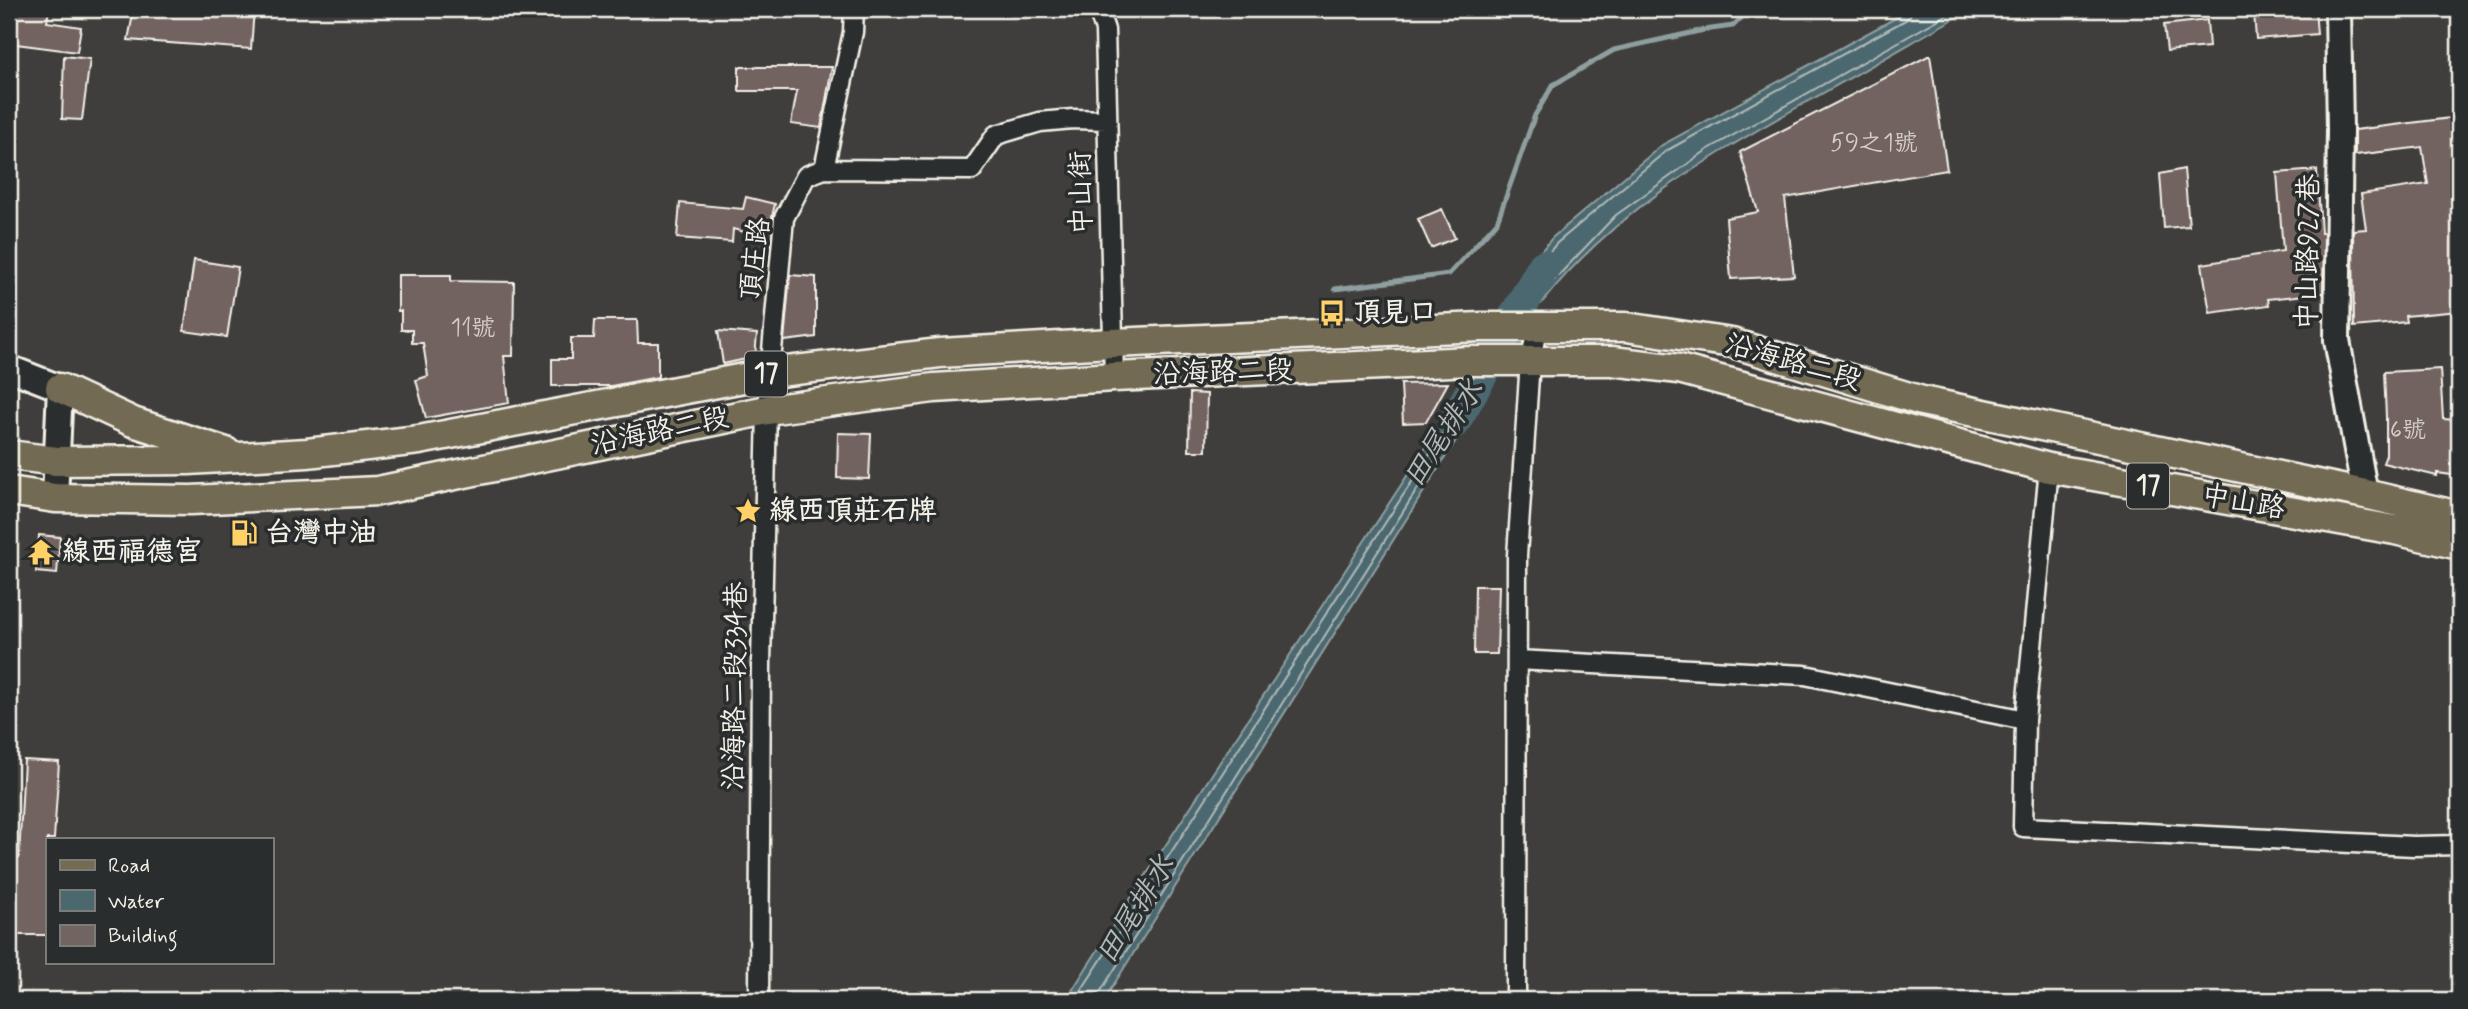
<svg xmlns="http://www.w3.org/2000/svg" width="2468" height="1009" font-family="Mynerve,'LXGW WenKai TC',sans-serif">
  <style>
    .water { fill: #4c686f; stroke: #8f9f9f; stroke-width: 2 }
    .lines { fill: none; stroke-linecap: round; stroke-linejoin: round }
    .shore { stroke: #b1bab8; stroke-width: 2 }
    .stream { stroke: #8f9f9f; stroke-width: 5 }
    .river { stroke: #4c686f; stroke-width: 33 }
    .building { fill: #726460; stroke: #f4f1e8; stroke-width: 2 }
    .street-casing { stroke: #f4f1e8; stroke-width: 23 }
    .secondary-casing { stroke: #f4f1e8; stroke-width: 30 }
    .primary-casing { stroke: #f4f1e8; stroke-width: 33 }
    .street { stroke: #2a2d2e; stroke-width: 18 }
    .secondary { stroke: #2a2d2e; stroke-width: 24 }
    .primary { stroke: #736b52; stroke-width: 28 }
    .labels { text-anchor: middle; dominant-baseline: central; stroke-width: 7; stroke-linejoin: round; paint-order: stroke }
    .number-label { font-size: 24px; fill: #d4cec6 }
    .shield { fill: #2a2d2e; stroke: #b7b6b0; stroke-width: 2 }
    .shield-label { font-size: 26px; font-weight: bold; fill: #f4f1e8 }
    .street-label { font-size: 28px; fill: #f4f1e8; stroke: #2a2d2e }
    .poi-label { font-size: 28px; font-weight: bold; fill: #f4f1e8; stroke: #2a2d2e; text-anchor: start }
    .water-label { font-size: 30px; font-style: italic; fill: #b1bab8; stroke: #2a2d2e }
  </style>
  <rect width="100%" height="100%" fill="#403e3d"/>
  <filter id="ink" filterUnits="userSpaceOnUse"><feTurbulence type="fractalNoise" baseFrequency=".0143" numOctaves="2"/><feDisplacementMap in="SourceGraphic" scale="14" xChannelSelector="R" yChannelSelector="G"/><feConvolveMatrix kernelMatrix="1 2 1 2 8 2 1 2 1" color-interpolation-filters="sRGB"/></filter>
  <g filter="url(#ink)">
    <!-- water -->
    <path class="water" d="M1912 9H1971C1916 40 1861 72 1805 103 1706 159 1612 213 1541 304L1509 305 1527 268 1552 238 1662 145Z
      M1464 383H1492L1104 1000H1066L1120 915 1435 433Z"/>
    <g class="lines">
      <!-- shore -->
      <path class="shore" d="M1913 9 1909 18 1666 151 1557 243 1532 272 1523 296 1538 297 1616 215 1707 150 1957 9
        M1075 1000 1441 437 1467 392 1475 391 1476 396 1099 994 1098 1000"/>
      <!-- stream -->
      <path class="stream" d="M1335 289 1449 274 1497 222 1535 115 1553 85 1614 50 1704 30 1733 26 1750 9"/>
      <!-- river -->
      <path class="river" d="M1454 422 1544 266"/>
    </g>
    <!-- building -->
    <path class="building" d="M9 9H49L47 22 81 27 77 52 9 43Z
      M134 9H254L251 49 128 40Z
      M2291 9H2315L2317 34 2256 39 2254 12Z
      M2207 20 2209 47 2167 51 2164 25Z
      M1930 55 1947 170 1785 198 1794 276 1731 279 1726 218 1758 212 1740 152Z
      M64 56 90 59 82 120 62 119Z
      M739 67H832L821 128 791 124 797 91H739Z
      M2459 117V311L2405 316 2406 322 2354 327 2353 230 2366 229 2361 194 2428 184 2422 147 2355 155V130Z
      M2184 169 2189 226 2164 228 2160 174Z
      M2317 170 2321 233H2324L2323 293 2268 299 2269 305 2210 313 2202 264 2283 251 2277 173Z
      M746 197 775 204 767 238 733 229 732 242 677 238 680 203 743 209Z
      M1442 209 1455 238 1431 248 1418 219Z
      M194 260 238 267 227 337 184 331Z
      M398 275H451V281L514 282 513 356H504L509 403 426 418 416 380 428 376 423 343H412V330H401V311H398Z
      M790 275 816 277V337L784 341Z
      M595 320H637L638 343H658V377L611 386H552V359H571V338H594Z
      M718 331 757 334 755 357 723 364Z
      M2440 369 2443 419 2459 420V476L2437 473V476L2383 463 2386 455V417L2384 372Z
      M1448 383 1426 422 1403 423 1401 384Z
      M1190 393 1207 394 1206 451H1189Z
      M838 433 871 434 869 479 837 478Z
      M39 535 60 537 57 574 36 572Z
      M1475 586H1499L1497 654H1474Z
      M24 760 59 762 54 839H47V935H9V858H19Z"/>
    <g class="lines">
      <!-- street casing -->
      <g class="street-casing">
        <path id="street" d="M1098 9 1105 30 1114 377
          M824 169 853 32 854 9
          M2049 468 2025 720 2023 827 2414 846 2459 845
          M1517 660 1805 675 2025 720
          M759 1000 761 663 767 410 770 373 784 218 806 176 824 169 972 170 996 135 1040 122 1073 119 1107 120
          M1516 1000 1517 556 1530 361 1538 327"/>
      </g>
      <!-- secondary casing -->
      <g class="secondary-casing">
        <path id="secondary" d="M2338 9 2340 130 2337 340 2365 494
          M9 368 60 388 55 498"/>
      </g>
      <!-- primary casing -->
      <g class="primary-casing">
        <path id="primary" d="M60 388 133 422 226 452
          M9 455 56 461 189 460 307 453 419 440 770 373 940 353 1112 343 1481 327H1626L1732 343 1922 401 2365 494 2459 516
          M9 491 55 498 191 500 378 491 767 410 934 388 1114 377 1472 361H1612L1679 369 2049 468 2395 530 2459 545"/>
      </g>
      <!-- street -->
      <use href="#street" class="street"/>
      <!-- secondary -->
      <use href="#secondary" class="secondary"/>
      <!-- primary -->
      <use href="#primary" class="primary"/>
    </g>
  </g>
  <!-- icons -->
  <defs>
    <g id="bus-bare" transform="scale(2.1)"><path d="M-5-6H5V4H4V6H2V4H-2V6H-4V4H-5ZM-3.5-4V0h7V-4ZM-3.5 1.2v1.5H-2V1.2ZM2 1.2v1.5H3.5V1.2Z" fill="#ffd166" stroke="#2a2d2e" stroke-width="2.5" paint-order="stroke"/></g>
    <g id="sight-bare" transform="scale(2.1)"><path d="M0-6L1.8-2.2L6-1.7L2.9 1.2L3.7 5.4L0 3.3L-3.7 5.4L-2.9 1.2L-6-1.7L-1.8-2.2Z" fill="#ffd166" stroke="#2a2d2e" stroke-width="2.5" paint-order="stroke"/></g>
    <g id="fuel-bare" transform="scale(2.1)"><path d="M-5.5-6h7V0h2V4h1.3V-2.5L3-4.5l.8-.8L6-3V5H2.5V1h-1V6h-7ZM-4.2-4.7v3.2H.2V-4.7Z" fill="#ffd166" stroke="#2a2d2e" stroke-width="2.5" paint-order="stroke"/></g>
    <g id="temple-bare" transform="scale(2.1)"><path d="M0-6L5-2H3V0L6.5 2.5H4V6H1.5V3h-3V6H-4V2.5H-6.5L-3 0V-2H-5Z" fill="#ffd166" stroke="#2a2d2e" stroke-width="2.5" paint-order="stroke"/></g>
  </defs>
  <g fill-rule="evenodd">
    <use href="#bus-bare" x="1332" y="313"/>
    <use href="#sight-bare" x="748" y="511"/>
    <use href="#fuel-bare" x="244" y="533"/>
    <use href="#temple-bare" x="41" y="552"/>
  </g>
  <g class="labels">
    <!-- number labels -->
    <g class="number-label">
      <text x="1874" y="143">59之1號</text>
      <text x="473" y="328">11號</text>
      <text x="2408" y="430">6號</text>
    </g>
    <!-- shield labels -->
    <g class="shield">
      <rect x="745" y="351.5" width="42" height="45" rx="5"/>
      <rect x="2127" y="463.5" width="42" height="45" rx="5"/>
    </g>
    <g class="shield-label">
      <text x="766" y="374">17</text>
      <text x="2148" y="486">17</text>
    </g>
    <!-- street labels -->
    <g class="street-label">
      <text transform="translate(1082 193) rotate(-91)">中山街</text>
      <text transform="translate(2309 252) rotate(-89)">中山路927巷</text>
      <text transform="translate(756 259) rotate(-83)">頂庄路</text>
      <text transform="translate(1793 363) rotate(16)">沿海路二段</text>
      <text transform="translate(1223 373) rotate(-2)">沿海路二段</text>
      <text transform="translate(660 432) rotate(-12)">沿海路二段</text>
      <text transform="translate(2243 503) rotate(10)">中山路</text>
      <text transform="translate(736 686) rotate(-89)">沿海路二段334巷</text>
    </g>
    <!-- poi labels -->
    <g class="poi-label">
      <text x="1353" y="313">頂見口</text>
      <text x="769" y="511">線西頂莊石牌</text>
      <text x="265" y="533">台灣中油</text>
      <text x="62" y="552">線西福德宮</text>
    </g>
    <!-- water labels -->
    <g class="water-label">
      <text transform="translate(1444 434) rotate(-57)">田尾排水</text>
      <text transform="translate(1136 910) rotate(-58)">田尾排水</text>
    </g>
  </g>
  <!-- margin -->
  <rect width="2468" height="1009" fill="none" stroke="#2a2d2e" stroke-width="35"/>
  <rect x="18" y="18" width="2433" height="974" fill="none" stroke="#f4f1e8" stroke-width="2.5" filter="url(#ink)"/>
  <!-- legend -->
  <rect x="46" y="838" width="228" height="126" fill="#2a2d2e" stroke="#7b7b78" stroke-width="2"/>
  <rect x="60" y="860" width="35" height="10" fill="#736b52" stroke="#7b7b78" stroke-width="2"/>
  <text x="108" y="872" font-size="21" fill="#f4f1e8">Road</text>
  <rect x="60" y="890" width="35" height="21" fill="#4c686f" stroke="#7b7b78" stroke-width="2"/>
  <text x="108" y="908" font-size="21" fill="#f4f1e8">Water</text>
  <rect x="60" y="925" width="35" height="21" fill="#726460" stroke="#7b7b78" stroke-width="2"/>
  <text x="108" y="942" font-size="21" fill="#f4f1e8">Building</text>
</svg>
